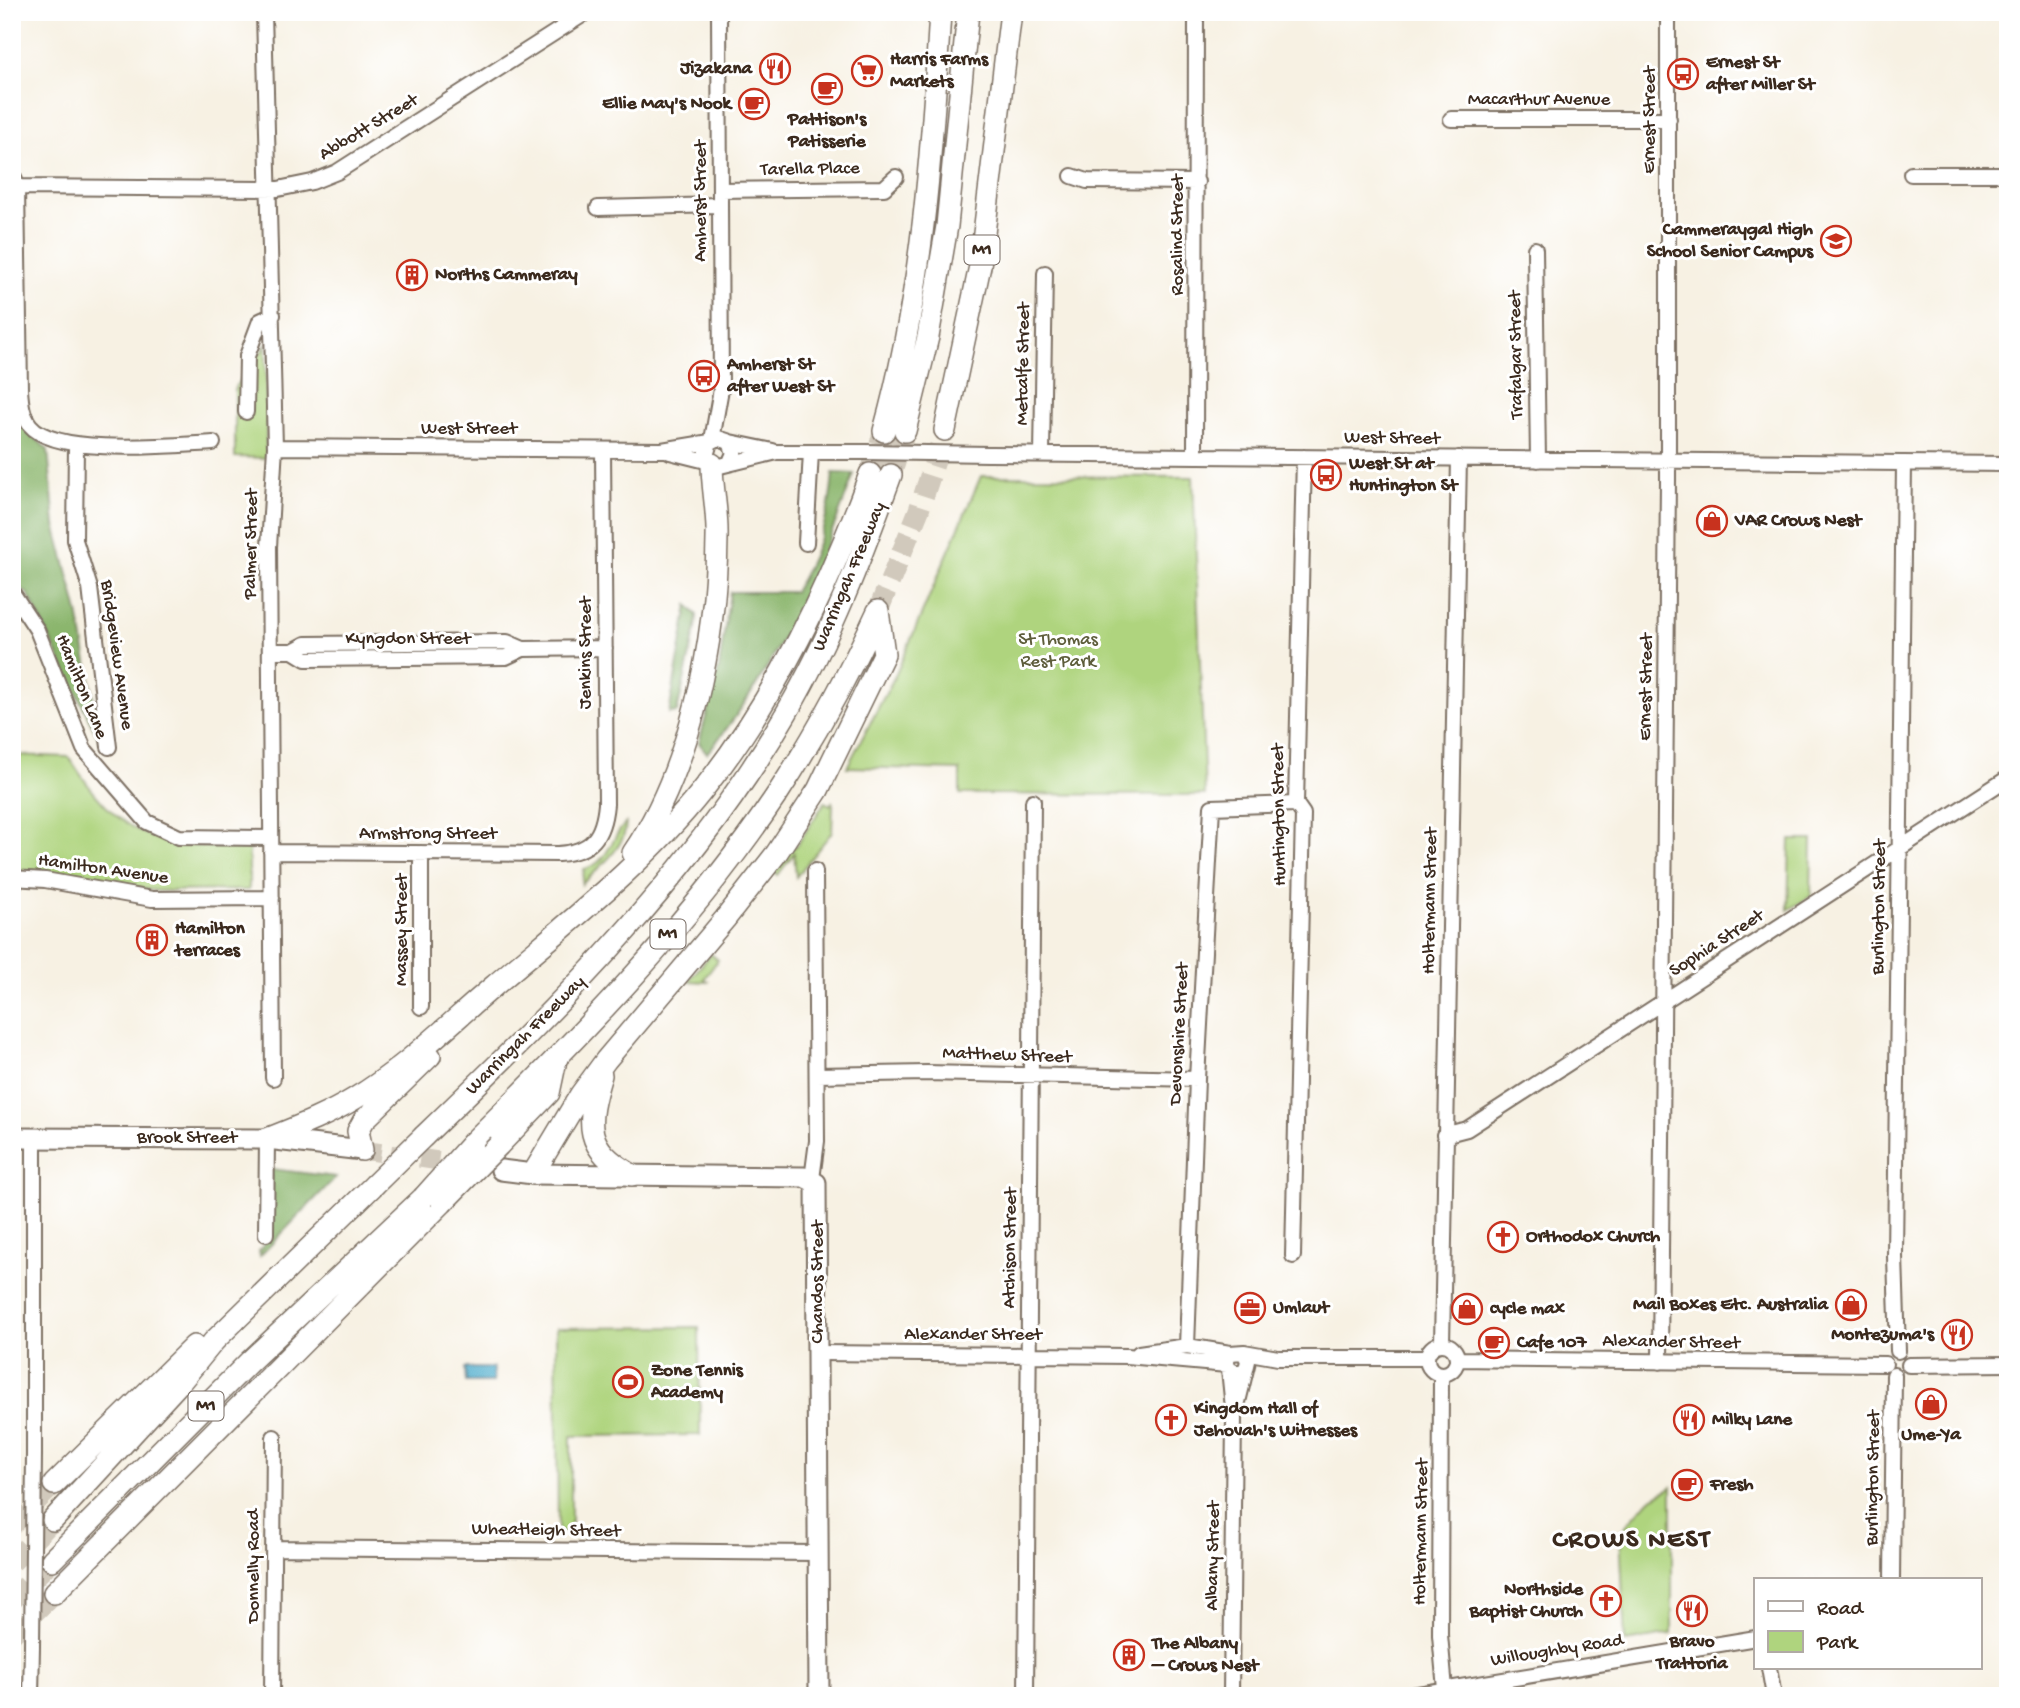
<svg xmlns="http://www.w3.org/2000/svg" width="2020" height="1708" font-family="'Gochi Hand',sans-serif">
  <style>
    .green { fill: #afd47e; stroke: #757f4e; stroke-width: 2 }
    .forest { fill: #8bb66d; stroke: #637046; stroke-width: 2 }
    .water { fill: #4cabcb; stroke: #446a74; stroke-width: 2 }
    .lines { fill: none; stroke-linecap: round; stroke-linejoin: round }
    .major-tunnel { stroke: #d1c9bc; stroke-width: 19; stroke-dasharray: 19 10; stroke-linecap: butt }
    .highway-tunnel { stroke: #d1c9bc; stroke-width: 21; stroke-dasharray: 21 10; stroke-linecap: butt }
    .minor-casing { stroke: #7d7063; stroke-width: 18 }
    .major-casing { stroke: #7d7063; stroke-width: 23 }
    .highway-casing { stroke: #7d7063; stroke-width: 24 }
    .minor { stroke: #fff; stroke-width: 14 }
    .major { stroke: #fff; stroke-width: 19 }
    .highway { stroke: #fff; stroke-width: 21 }
    .minor-bridge-casing { stroke: #7d7063; stroke-width: 18; stroke-linecap: butt }
    .highway-bridge-casing { stroke: #7d7063; stroke-width: 24; stroke-linecap: butt }
    .minor-bridge { stroke: #fff; stroke-width: 14 }
    .highway-bridge { stroke: #fff; stroke-width: 21 }
    .labels { text-anchor: middle; dominant-baseline: central; stroke-width: 6; stroke-linejoin: round; paint-order: stroke }
    .shield { fill: #fff; stroke: #766a62; stroke-width: 2 }
    .shield-label { font-size: 18px; font-weight: bold; fill: #3b2a1e }
    .poi-label { font-size: 19px; font-weight: bold; fill: #3b2a1e; stroke: #fff; text-anchor: start }
    .street-label { font-size: 19px; fill: #3b2a1e; stroke: #fff }
    .park-label { font-size: 19px; fill: #5e5d3b; stroke: #fff }
    .district-label { font-size: 26px; font-weight: bold; letter-spacing: 2px; fill: #3b2a1e; stroke: #fff }
  </style>
  <rect width="100%" height="100%" fill="#fff"/>
  <filter id="ink" filterUnits="userSpaceOnUse"><feTurbulence type="fractalNoise" baseFrequency=".0143" numOctaves="2"/><feDisplacementMap in="SourceGraphic" scale="14" xChannelSelector="R" yChannelSelector="G"/><feConvolveMatrix kernelMatrix="1 2 1 2 8 2 1 2 1" color-interpolation-filters="sRGB"/></filter>
  <filter id="wash" filterUnits="userSpaceOnUse"><feTurbulence type="fractalNoise" baseFrequency=".00686" numOctaves="4" result="noise"/><feDisplacementMap in="SourceGraphic" scale="28" xChannelSelector="R" yChannelSelector="G"/><feGaussianBlur stdDeviation="1.57" result="paint"/><feColorMatrix in="noise" values="0 0 0 0 0 0 0 0 0 0 0 0 0 0 0 0 0 1.4 0 .05"/><feComposite in="paint" operator="in"/></filter>
  <g filter="url(#wash)">
    <rect width="100%" height="100%" fill="#f7f1e3"/>
    <!-- green -->
    <path class="green" d="M266 345V458L235 457V387Z
      M981 476 1193 477 1205 795 960 794V770L847 767 896 674Z
      M12 755 69 757C120 838 154 848 249 847V890L158 891 12 869Z
      M825 802 830 805 832 802 833 805 832 832 796 877 794 853 778 875 772 871 789 850 797 845Z
      M626 823C626 847 599 868 582 884L584 869C609 864 611 836 626 823Z
      M1790 840H1812L1811 896 1788 910Z
      M711 954 718 960 704 979 709 982 688 981Z
      M699 1327 700 1435 571 1436V1532H558L556 1328Z
      M1672 1487V1634L1625 1642 1620 1532 1650 1499Z"/>
    <!-- forest -->
    <path class="forest" d="M12 421H17L48 450 55 525 78 612 102 745 28 594 12 582Z
      M833 473 854 474C819 569 773 676 707 753L699 743 719 668 730 592H794C816 557 830 515 833 473Z
      M688 605 697 615 696 628 677 712 669 713Z
      M271 1169 336 1177 260 1256 259 1251 270 1236Z"/>
    <!-- water -->
    <path class="water" d="M465 1368H493V1382H466Z"/>
  </g>
  <g filter="url(#ink)">
    <g class="lines">
      <!-- major-tunnel -->
      <path class="major-tunnel" d="M362 1150 468 1165"/>
      <!-- highway-tunnel -->
      <path class="highway-tunnel" d="M870 474 884 431
        M891 475 905 431
        M878 611 919 510 945 430
        M12 1525 54 1484
        M12 1562 53 1520
        M12 1600 52 1560
        M12 1634 54 1593"/>
      <!-- minor casing -->
      <g class="minor-casing">
        <path id="minor" d="M264 12 275 447 269 547 273 1078
          M1451 119H1669
          M12 171 17 187 20 390C21 402 22 415 30 425 56 457 174 445 213 443
          M1911 174H2008
          M1072 176 1087 181 1197 182
          M17 187 278 189 312 182 337 172 587 12
          M720 190 884 188 896 177
          M598 208 720 205
          M1535 249 1538 460
          M246 412 247 356 260 321 273 315
          M712 440 721 389 719 12
          M730 442 773 451
          M76 445 75 540 90 588 109 747
          M275 447 662 450 710 442
          M670 452 710 462
          M989 454 2008 464
          M1042 454 1045 273
          M1195 456 1196 12
          M730 462 734 453 730 442 718 438 710 442 706 456 712 464 720 466 777 452H865
          M806 543 811 452
          M12 592 37 630 84 749 147 822 179 837 271 838
          M270 651H293L306 644 507 642 523 649
          M293 651 306 659 506 657 523 649 605 648
          M271 852 558 854C592 852 603 836 606 804L603 450
          M421 853V1007
          M12 878 45 880 152 899 272 898
          M817 1075 927 1073 1197 1079
          M1444 1135 1467 1129 2008 778
          M812 1179 817 1141 815 871
          M266 1234 267 1139
          M1293 1256 1303 814 1296 804 1304 457
          M1442 1344 1459 458
          M1427 1359a15 15 0 1 1 30 0a15 15 0 1 1-30 0Z
          M1187 1346 1197 1079 1212 807 1296 804
          M1898 1351 1895 1256 1904 463
          M1244 1352 1278 1358H1427
          M818 1353 1127 1356 1227 1365
          M1139 1353 1187 1346 1230 1353
          M1457 1359 1885 1364
          M1660 1362 1668 480V12
          M1909 1365 2008 1364
          M1229 1369 1234 1418 1231 1696
          M1441 1374 1440 1635 1445 1689
          M1237 1406 1248 1361 1244 1352 1230 1353 1226 1361 1229 1369 1237 1373 1245 1370
          M34 1454V1138
          M273 1548 819 1553
          M1892 1580 1894 1375
          M1769 1668 1774 1696
          M31 1696 32 1646
          M272 1696 274 1437
          M1026 1696 1033 801
          M1406 1696 1756 1638"/>
      </g>
      <!-- major casing -->
      <g class="major-casing">
        <path id="major" d="M12 1138 267 1139 362 1150
          M501 1170 533 1174 804 1177 816 1183 819 1696"/>
      </g>
      <!-- highway casing -->
      <g class="highway-casing">
        <path id="highway" d="M945 430 980 266 1011 12
          M884 431C922 295 932 152 940 12
          M905 431 928 337 947 226 968 12
          M633 853C691 768 716 640 717 538 718 513 712 488 712 464
          M601 1075C586 1125 584 1148 632 1175
          M424 1136C559 1006 692 876 787 712 831 637 862 555 891 475
          M267 1139C297 1127 326 1116 354 1099 403 1070 450 1023 494 986 565 925 643 865 702 791 777 697 829 586 870 474
          M473 1142C582 1034 692 922 778 793 816 735 849 674 878 611
          M499 1145 549 1093 556 1060
          M362 1150 358 1131 364 1120 430 1056
          M533 1174 581 1094 606 1060 725 919 776 854 818 790 884 654 878 611
          M54 1484 194 1346
          M53 1520 182 1380 214 1341 374 1185
          M52 1560 249 1362 423 1198
          M54 1593 442 1203"/>
      </g>
      <!-- minor -->
      <use href="#minor" class="minor"/>
      <!-- major -->
      <use href="#major" class="major"/>
      <!-- highway -->
      <use href="#highway" class="highway"/>
      <!-- minor-bridge casing -->
      <g class="minor-bridge-casing">
        <path id="minor-bridge" d="M865 452 989 454
          M32 1646 34 1454"/>
      </g>
      <!-- highway-bridge casing -->
      <g class="highway-bridge-casing">
        <path id="highway-bridge" d="M374 1185 424 1136
          M423 1198 473 1142
          M442 1203 499 1145"/>
      </g>
      <!-- minor-bridge -->
      <use href="#minor-bridge" class="minor-bridge"/>
      <!-- highway-bridge -->
      <use href="#highway-bridge" class="highway-bridge"/>
    </g>
  </g>
  <!-- icons -->
  <defs>
    <g id="restaurant-ring" transform="scale(1.575)"><circle r="9.5" fill="#fff" stroke="#c8321e" stroke-width="1.5"/><path d="M-5-6h1v4h1v-4h1v4h1v-4h1v5L-1.5 .5V6h-2V.5L-5-1ZM5-6V6H3V1.5H1.5Q1.5-4 5-6Z" fill="#c8321e"/></g>
    <g id="supermarket-ring" transform="scale(1.575)"><circle r="9.5" fill="#fff" stroke="#c8321e" stroke-width="1.5"/><path d="M-6-5.5h2.5l.6 2H6L4.5 2H-2.5L-4.4-4H-6ZM-1.5 3.2a1.3 1.3 0 1 0 .1 0ZM3 3.2a1.3 1.3 0 1 0 .1 0Z" fill="#c8321e"/></g>
    <g id="bus-ring" transform="scale(1.575)"><circle r="9.5" fill="#fff" stroke="#c8321e" stroke-width="1.5"/><path d="M-5-6H5V4H4V6H2V4H-2V6H-4V4H-5ZM-3.5-4V0h7V-4ZM-3.5 1.2v1.5H-2V1.2ZM2 1.2v1.5H3.5V1.2Z" fill="#c8321e"/></g>
    <g id="cafe-ring" transform="scale(1.575)"><circle r="9.5" fill="#fff" stroke="#c8321e" stroke-width="1.5"/><path d="M-5.5-4.5H6V0H3Q3 3.5 0 3.5H-2.5Q-5.5 3.5-5.5 0ZM3-3.2v2h1.7v-2ZM-6 4.5H4V6H-6Z" fill="#c8321e"/></g>
    <g id="school-ring" transform="scale(1.575)"><circle r="9.5" fill="#fff" stroke="#c8321e" stroke-width="1.5"/><path d="M0-5L7-2L0 1L-7-2ZM-4 1L0 2.5L4 1V4Q0 6-4 4Z" fill="#c8321e"/></g>
    <g id="building-ring" transform="scale(1.575)"><circle r="9.5" fill="#fff" stroke="#c8321e" stroke-width="1.5"/><path d="M-4-6H4V6H1V3H-1V6H-4ZM-2.5-4.3h1.7v1.8h-1.7ZM.8-4.3h1.7v1.8H.8ZM-2.5-1h1.7V.8h-1.7ZM.8-1h1.7V.8H.8Z" fill="#c8321e"/></g>
    <g id="shop-ring" transform="scale(1.575)"><circle r="9.5" fill="#fff" stroke="#c8321e" stroke-width="1.5"/><path d="M-5-2.5h2.3a2.7 3.5 0 0 1 5.4 0H5L5.5 6h-11ZM-1.5-2.5h3a1.5 2.3 0 0 0-3 0Z" fill="#c8321e"/></g>
    <g id="church-ring" transform="scale(1.575)"><circle r="9.5" fill="#fff" stroke="#c8321e" stroke-width="1.5"/><path d="M-1.2-6h2.4v3.5h3.3v2.4h-3.3V6h-2.4V-.1h-3.3v-2.4h3.3Z" fill="#c8321e"/></g>
    <g id="office-ring" transform="scale(1.575)"><circle r="9.5" fill="#fff" stroke="#c8321e" stroke-width="1.5"/><path d="M-6-3h4V-5.5h4V-3h4V5H-6ZM-1-4.5V-3h2v-1.5ZM-6 0V1H6V0Z" fill="#c8321e"/></g>
    <g id="stadium-ring" transform="scale(1.575)"><circle r="9.5" fill="#fff" stroke="#c8321e" stroke-width="1.5"/><path d="M0-5a6.5 5 0 1 0 0 10a6.5 5 0 1 0 0-10ZM-3.5-1.8h7v3.6h-7Z" fill="#c8321e"/></g>
  </defs>
  <g fill-rule="evenodd">
    <use href="#restaurant-ring" x="775" y="69"/>
    <use href="#supermarket-ring" x="867" y="71"/>
    <use href="#bus-ring" x="1683" y="74"/>
    <use href="#cafe-ring" x="827" y="89"/>
    <use href="#cafe-ring" x="754" y="104"/>
    <use href="#school-ring" x="1836" y="241"/>
    <use href="#building-ring" x="412" y="275"/>
    <use href="#bus-ring" x="704" y="376"/>
    <use href="#bus-ring" x="1326" y="475"/>
    <use href="#shop-ring" x="1712" y="521"/>
    <use href="#building-ring" x="152" y="940"/>
    <use href="#church-ring" x="1503" y="1237"/>
    <use href="#shop-ring" x="1851" y="1305"/>
    <use href="#office-ring" x="1250" y="1308"/>
    <use href="#shop-ring" x="1467" y="1309"/>
    <use href="#restaurant-ring" x="1957" y="1335"/>
    <use href="#cafe-ring" x="1494" y="1343"/>
    <use href="#stadium-ring" x="628" y="1382"/>
    <use href="#shop-ring" x="1931" y="1404"/>
    <use href="#church-ring" x="1171" y="1420"/>
    <use href="#restaurant-ring" x="1689" y="1420"/>
    <use href="#cafe-ring" x="1687" y="1485"/>
    <use href="#church-ring" x="1606" y="1601"/>
    <use href="#restaurant-ring" x="1692" y="1611"/>
    <use href="#building-ring" x="1129" y="1655"/>
  </g>
  <g class="labels">
    <!-- shield labels -->
    <g class="shield">
      <rect x="964.5" y="235.5" width="35" height="29" rx="5"/>
      <rect x="650.5" y="919.5" width="35" height="29" rx="5"/>
      <rect x="188.5" y="1391.5" width="35" height="29" rx="5"/>
    </g>
    <g class="shield-label">
      <text x="982" y="250">M1</text>
      <text x="668" y="934">M1</text>
      <text x="206" y="1406">M1</text>
    </g>
    <!-- poi labels -->
    <g class="poi-label">
      <text x="890" y="60">Harris Farms<tspan x="890" dy="22">Markets</tspan></text>
      <text x="1706" y="63">Ernest St<tspan x="1706" dy="22">after Miller St</tspan></text>
      <text x="752" y="69" text-anchor="end">Jizakana</text>
      <text x="731" y="104" text-anchor="end">Ellie May's Nook</text>
      <text x="827" y="120" text-anchor="middle">Pattison's<tspan x="827" dy="22">Patisserie</tspan></text>
      <text x="1813" y="230" text-anchor="end">Cammeraygal High<tspan x="1813" dy="22">School Senior Campus</tspan></text>
      <text x="435" y="275">Norths Cammeray</text>
      <text x="727" y="365">Amherst St<tspan x="727" dy="22">after West St</tspan></text>
      <text x="1349" y="464">West St at<tspan x="1349" dy="22">Huntington St</tspan></text>
      <text x="1735" y="521">VAR Crows Nest</text>
      <text x="175" y="929">Hamilton<tspan x="175" dy="22">terraces</tspan></text>
      <text x="1526" y="1237">Orthodox Church</text>
      <text x="1828" y="1305" text-anchor="end">Mail Boxes Etc. Australia</text>
      <text x="1273" y="1308">Umlaut</text>
      <text x="1490" y="1309">cycle max</text>
      <text x="1934" y="1335" text-anchor="end">Montezuma's</text>
      <text x="1517" y="1343">Cafe 107</text>
      <text x="651" y="1371">Zone Tennis<tspan x="651" dy="22">Academy</tspan></text>
      <text x="1194" y="1409">Kingdom Hall of<tspan x="1194" dy="22">Jehovah's Witnesses</tspan></text>
      <text x="1712" y="1420">Milky Lane</text>
      <text x="1931" y="1435" text-anchor="middle">Ume-Ya</text>
      <text x="1710" y="1485">Fresh</text>
      <text x="1583" y="1590" text-anchor="end">Northside<tspan x="1583" dy="22">Baptist Church</tspan></text>
      <text x="1692" y="1642" text-anchor="middle">Bravo<tspan x="1692" dy="22">Trattoria</tspan></text>
      <text x="1152" y="1644">The Albany<tspan x="1152" dy="22">– Crows Nest</tspan></text>
    </g>
    <!-- street labels -->
    <g class="street-label">
      <text x="1539" y="100">Macarthur Avenue</text>
      <text transform="translate(1650 120) rotate(-90)">Ernest Street</text>
      <text transform="translate(369 128) rotate(-31)">Abbott Street</text>
      <text transform="translate(810 170) rotate(-1)">Tarella Place</text>
      <text transform="translate(701 201) rotate(-90)">Amherst Street</text>
      <text transform="translate(1178 235) rotate(-90)">Rosalind Street</text>
      <text transform="translate(1517 355) rotate(-91)">Trafalgar Street</text>
      <text transform="translate(1024 364) rotate(-89)">Metcalfe Street</text>
      <text x="469" y="429">West Street</text>
      <text transform="translate(1392 439) rotate(1)">West Street</text>
      <text transform="translate(252 544) rotate(-89)">Palmer Street</text>
      <text transform="translate(850 577) rotate(-67)">Warringah Freeway</text>
      <text x="408" y="639">Kyngdon Street</text>
      <text transform="translate(586 653) rotate(-90)">Jenkins Street</text>
      <text transform="translate(116 655) rotate(82)">Bridgeview Avenue</text>
      <text transform="translate(81 687) rotate(68)">Hamilton Lane</text>
      <text transform="translate(1647 687) rotate(-89)">Ernest Street</text>
      <text transform="translate(1280 815) rotate(-91)">Huntington Street</text>
      <text x="428" y="834">Armstrong Street</text>
      <text transform="translate(103 870) rotate(8)">Hamilton Avenue</text>
      <text transform="translate(1431 901) rotate(-89)">Holtermann Street</text>
      <text transform="translate(1880 907) rotate(-89)">Burlington Street</text>
      <text transform="translate(402 930) rotate(-90)">Massey Street</text>
      <text transform="translate(1717 944) rotate(-33)">Sophia Street</text>
      <text transform="translate(1180 1034) rotate(-87)">Devonshire Street</text>
      <text transform="translate(526 1036) rotate(-45)">Warringah Freeway</text>
      <text transform="translate(1007 1056) rotate(2)">Matthew Street</text>
      <text x="187" y="1138">Brook Street</text>
      <text transform="translate(1011 1248) rotate(-89)">Atchison Street</text>
      <text transform="translate(818 1282) rotate(-90)">Chandos Street</text>
      <text x="973" y="1335">Alexander Street</text>
      <text transform="translate(1671 1343) rotate(1)">Alexander Street</text>
      <text transform="translate(1874 1478) rotate(-89)">Burlington Street</text>
      <text transform="translate(546 1531) rotate(1)">Wheatleigh Street</text>
      <text transform="translate(1422 1532) rotate(-89)">Holtermann Street</text>
      <text transform="translate(1214 1556) rotate(-89)">Albany Street</text>
      <text transform="translate(254 1566) rotate(-90)">Donnelly Road</text>
      <text transform="translate(1557 1651) rotate(-9)">Willoughby Road</text>
    </g>
    <!-- park labels -->
    <g class="park-label">
      <text x="1058" y="640">St Thomas<tspan x="1058" dy="22">Rest Park</tspan></text>
    </g>
    <!-- district labels -->
    <g class="district-label">
      <text x="1632" y="1541">CROWS NEST</text>
    </g>
  </g>
  <!-- margin -->
  <rect width="2020" height="1708" fill="none" stroke="#fff" stroke-width="42"/>
  <!-- legend -->
  <rect x="1754" y="1578" width="228" height="91" fill="#ffffff" stroke="#b1aaa5" stroke-width="2"/>
  <rect x="1768" y="1601" width="35" height="10" fill="#ffffff" stroke="#b1aaa5" stroke-width="2"/>
  <text x="1817" y="1614" font-size="21" fill="#3b2a1e">Road</text>
  <rect x="1768" y="1631" width="35" height="21" fill="#afd47e" stroke="#b1aaa5" stroke-width="2"/>
  <text x="1817" y="1648" font-size="21" fill="#3b2a1e">Park</text>
</svg>
